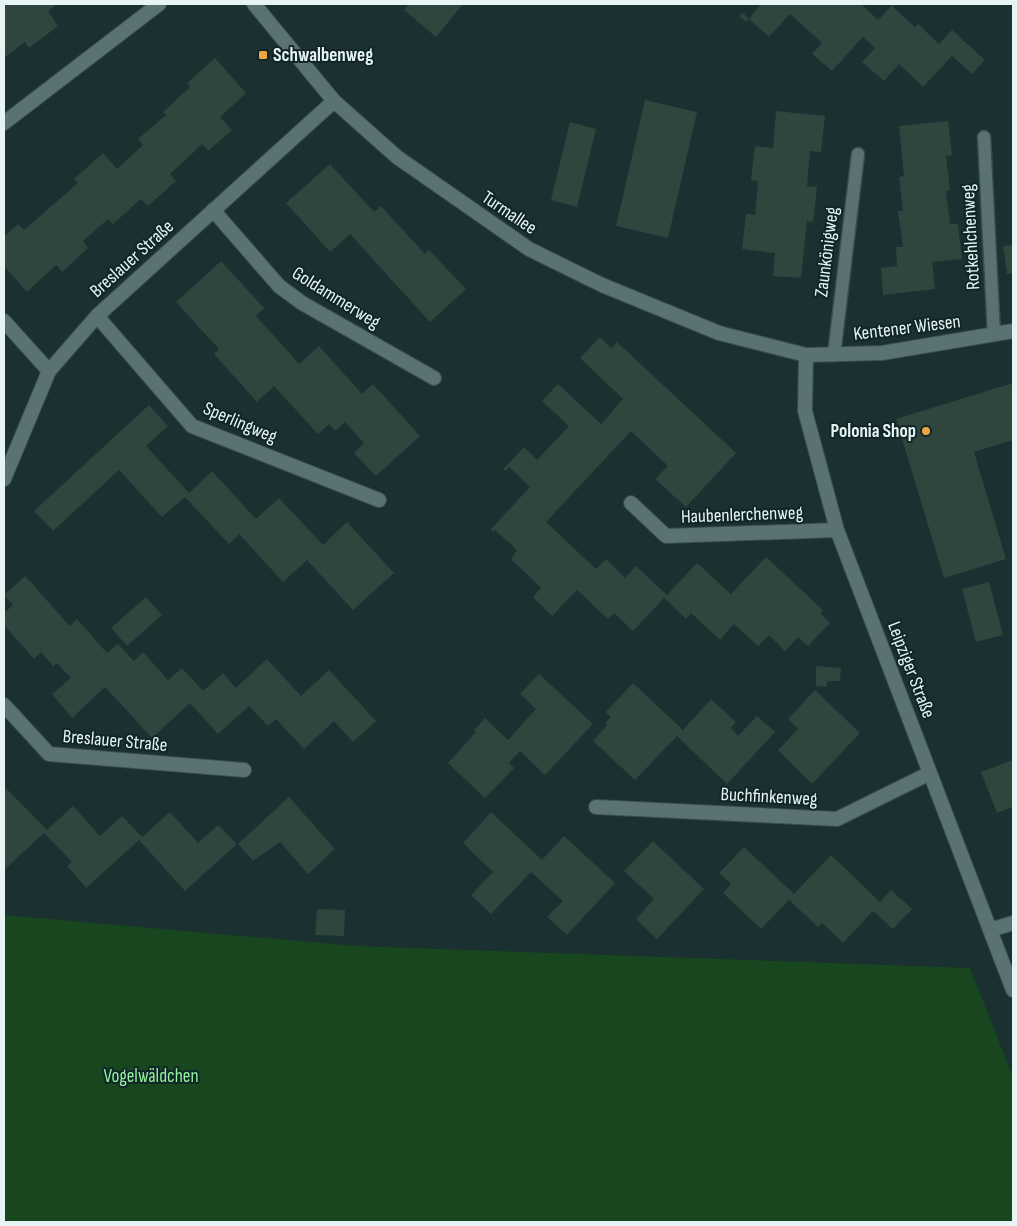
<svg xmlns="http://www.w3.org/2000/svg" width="1017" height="1226" font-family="'Sofia Sans Condensed',sans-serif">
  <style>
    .green { fill: #18461f }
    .building { fill: #30453e }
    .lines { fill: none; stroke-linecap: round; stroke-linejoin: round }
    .service-casing { stroke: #3a4d4e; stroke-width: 15 }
    .minor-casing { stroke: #3a4d4e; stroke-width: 16 }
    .service { stroke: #5a7272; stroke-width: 12 }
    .minor { stroke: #5a7272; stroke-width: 14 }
    .poi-dot { fill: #f0a63f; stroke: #102627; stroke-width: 2 }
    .labels { text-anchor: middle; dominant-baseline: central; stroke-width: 4; stroke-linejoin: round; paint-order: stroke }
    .poi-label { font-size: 19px; font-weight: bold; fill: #e7f4f4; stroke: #102627; text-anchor: start }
    .street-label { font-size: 19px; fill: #e7f4f4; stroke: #102627 }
    .park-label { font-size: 19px; fill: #95f29e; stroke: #102627 }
  </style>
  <rect width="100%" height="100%" fill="#1a3031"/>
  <!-- green -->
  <path class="green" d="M4 915 357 946 970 968 1013 1077V1222H4Z"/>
  <!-- building -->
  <path class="building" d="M4 4H57L48 11 58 26 29 48 25 42 4 58Z
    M406 4H463L436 37 404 10 408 5Z
    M761 4H861L878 20 893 4H897L893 7 915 27 918 24 939 44 952 30 985 60 972 74 952 56 923 87 899 64 884 81 862 62 875 48 863 37 832 71 812 54 822 43 790 14 769 37 749 19 746 22 739 16 743 13 749 19Z
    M215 58 246 93 220 117 232 130 208 151 202 144 197 149 170 174 176 181 148 206 141 199 113 224 108 219 83 241 88 248 62 272 56 265 27 292 4 266V236L18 224 24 230 78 183 74 179 103 153 117 169 143 145 138 139 166 115 163 112 190 87 187 83Z
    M645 100 697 112 668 238 616 226Z
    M776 111 825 116 821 152 810 151 807 186 817 187 813 222 807 221 801 278 773 276 775 253 742 249 746 214 755 215 758 181 751 180 755 146 773 148Z
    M948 121 952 155 946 156 950 190 946 191 950 224H958L962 259 932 262 935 289 883 295 881 268 897 266 896 247H903L898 211H903L899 177 904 176 899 126Z
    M570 122 596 129 577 207 551 200Z
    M330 164 374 212 381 206 425 254 429 250 466 289 430 322 350 234 330 252 286 203Z
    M1013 245V273L1007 274 1003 246Z
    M221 261 264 308 256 316 299 364 319 346 362 394 373 384 420 436 376 476 354 453 364 443 345 422 335 431 329 424 318 434 274 386 257 402 214 354 219 349 176 302Z
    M600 337 611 348 617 342 736 453 686 507 655 479 668 466 631 431 546 522 596 569 606 559 625 578 636 566 667 595 697 563 731 594 766 557 823 610 820 613 830 623 808 646 798 637 785 651 769 635 758 646 734 624 720 640 691 613 686 619 664 598 633 631 614 613 608 619 577 590 552 616 533 597 541 588 511 559 517 550 495 530 493 532 491 529 530 487 509 467 506 471 503 469 524 447 537 460 569 426 542 401 558 384 601 424 623 399 580 358Z
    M1013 383V440L974 452 1006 559 944 578 896 419Z
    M149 405 168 426 146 446 189 493 212 471 256 519 279 498 323 545 347 522 394 573 353 610 307 560 283 582 239 534 229 544 185 497 162 517 119 470 53 531 34 511Z
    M25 576 70 626 77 619 107 653 118 644 134 661 143 652 168 680 182 668 203 691 223 673 236 688 267 659 301 696 329 670 376 721 353 742 334 721 304 749 276 719 268 726 249 706 218 734 190 703 152 738 105 687 72 718 52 694 71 678 57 663 53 666 41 652 34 659 4 625V613L13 605 4 595Z
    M989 582 1003 635 976 642 962 589Z
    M146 597 162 615 127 646 111 628Z
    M816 666 841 668 840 681H828L826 687 816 686Z
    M539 674 593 724 545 775 520 751 509 763 514 768 485 798 448 763 476 732 474 730 485 718 508 740 536 709 520 694Z
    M633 683 683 730 711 699 736 722 731 728 738 736 757 716 775 732 727 784 677 736 635 780 593 741 607 725 605 723 611 717 606 712Z
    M815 690 860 733 812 784 778 750 798 729 788 719Z
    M1013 760V807L997 813 981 772Z
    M4 786 47 830 73 806 100 836 122 816 142 837 170 812 198 843 218 825 237 844 185 891 139 840 86 888 67 866 72 862 44 833 4 870Z
    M289 797 335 849 308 874 280 842 253 861 238 844Z
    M491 812 542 860 564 836 615 883 567 935 547 917 563 901 531 872 491 914 471 895 493 872 463 843Z
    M653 841 704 889 657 939 636 919 654 899 624 871Z
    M744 847 794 894 831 855 880 902 891 890 912 909 893 929 873 911 843 943 822 923 818 927 789 900 761 929 723 893 731 884 719 873Z
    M317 909 345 910 344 936 315 935Z"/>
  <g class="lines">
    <!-- service casing -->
    <g class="service-casing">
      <path id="service" d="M984 137 994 335
        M834 355 858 154"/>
    </g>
    <!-- minor casing -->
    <g class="minor-casing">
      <path id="minor" d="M254 4 334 101 397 157 529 249 602 285 719 333 806 355 882 353 1013 331
        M4 123 159 4
        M213 210 279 286 302 303 434 378
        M97 316 192 426 379 500
        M4 321 49 371
        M806 355 805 411 837 530 1013 990
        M4 479 49 371 97 316 334 101
        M631 503 666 536 837 530
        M4 705 49 754 244 770
        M596 807 837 819 930 773
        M990 930 1013 923"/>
    </g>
    <!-- service -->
    <use href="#service" class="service"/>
    <!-- minor -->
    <use href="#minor" class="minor"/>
  </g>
  <!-- markers -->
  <g class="poi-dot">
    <rect x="258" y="50" width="10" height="10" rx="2.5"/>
    <circle cx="926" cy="431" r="5"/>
  </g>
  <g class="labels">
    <!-- poi labels -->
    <g class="poi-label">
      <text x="273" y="55">Schwalbenweg</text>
      <text x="916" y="431" text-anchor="end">Polonia Shop</text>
    </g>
    <!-- street labels -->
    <g class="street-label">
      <text transform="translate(509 213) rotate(34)">Turmallee</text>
      <text transform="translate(971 237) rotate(-93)">Rotkehlchenweg</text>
      <text transform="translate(827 252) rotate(-83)">Zaunkönigweg</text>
      <text transform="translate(132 259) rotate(-42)">Breslauer Straße</text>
      <text transform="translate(336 298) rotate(32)">Goldammerweg</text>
      <text transform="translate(907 328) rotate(-7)">Kentener Wiesen</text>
      <text transform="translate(240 423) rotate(23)">Sperlingweg</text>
      <text transform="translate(742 515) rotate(-2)">Haubenlerchenweg</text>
      <text transform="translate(911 670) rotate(69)">Leipziger Straße</text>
      <text transform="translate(115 741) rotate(5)">Breslauer Straße</text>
      <text transform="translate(769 797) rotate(3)">Buchfinkenweg</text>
    </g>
    <!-- park labels -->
    <g class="park-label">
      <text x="151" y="1076">Vogelwäldchen</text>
    </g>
  </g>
  <!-- border -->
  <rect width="1017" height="1226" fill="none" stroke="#e7f4f4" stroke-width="10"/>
</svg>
